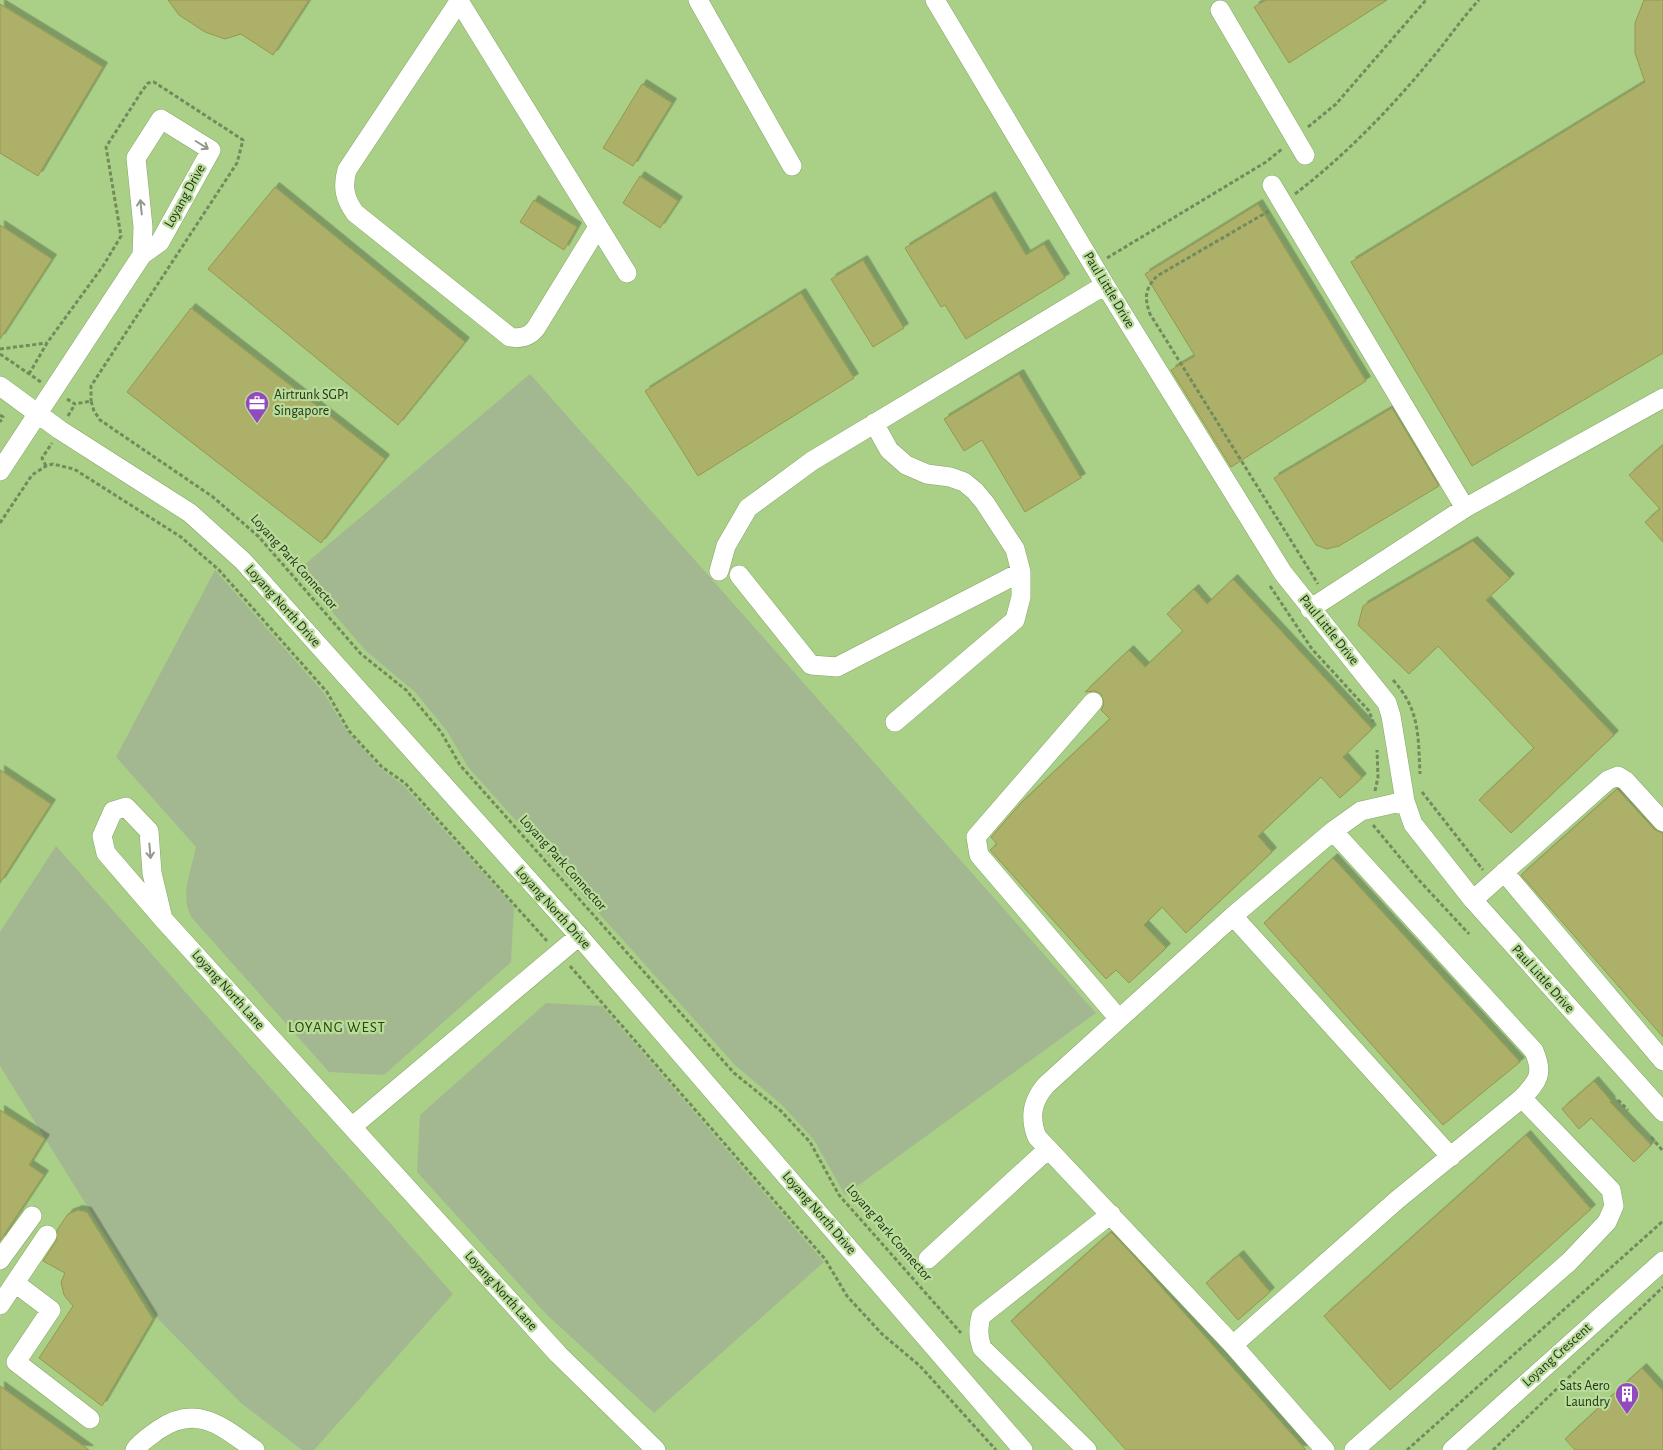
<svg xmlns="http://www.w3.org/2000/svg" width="1663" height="1450" font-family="'Alegreya Sans',sans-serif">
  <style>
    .built { fill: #aad088 }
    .green { fill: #a3b891 }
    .building { fill: #adb069; stroke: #94984e; filter: url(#shadow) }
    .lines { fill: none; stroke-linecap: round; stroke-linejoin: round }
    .minor-casing { stroke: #85a666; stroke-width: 20 }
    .path { stroke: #728b5b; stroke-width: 3; stroke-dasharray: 4 2.5; stroke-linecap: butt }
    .minor { stroke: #fff; stroke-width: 19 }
    .oneway { stroke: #92998c }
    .labels { text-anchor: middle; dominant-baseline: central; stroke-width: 4.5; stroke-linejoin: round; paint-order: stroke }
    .street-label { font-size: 14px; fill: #253318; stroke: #b8dc99 }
    .poi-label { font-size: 14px; fill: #253318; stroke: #b8dc99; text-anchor: start }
    .neighbourhood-label { font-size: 15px; letter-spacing: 1px; fill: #294601; stroke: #b8dc99 }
  </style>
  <defs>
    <filter id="shadow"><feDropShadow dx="4.5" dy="-4.5" stdDeviation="0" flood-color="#0004"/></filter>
  </defs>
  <rect width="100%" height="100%" fill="#b8dc99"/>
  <!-- built -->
  <path class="built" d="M0 0H1663V1450H0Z"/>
  <!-- green -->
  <path class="green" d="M530 374 1096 1013 845 1195 814 1140 782 1105 735 1065 468 767 447 731 415 692 366 651 297 571Z
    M215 570 324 693 346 730 380 768 404 786 514 907 511 962 384 1075 329 1072 192 918C179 896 191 871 196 847L116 757Z
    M56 846 453 1294 314 1450H302L241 1403 156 1317 0 1066V932Z
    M546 1003 602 1006 824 1262 654 1413 547 1315 417 1172 420 1115Z"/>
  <!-- building -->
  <path class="building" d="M168 0H309L273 55 241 34 225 39 205 32 179 15Z
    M1266 0H1387L1289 63 1254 7Z
    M1644 0H1663V353L1472 466 1351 262 1645 82 1635 53V23Z
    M0 4 103 67 38 176 0 153Z
    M642 84 672 103 633 166 603 148Z
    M640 176 678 201 660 228 623 203Z
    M275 187 465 342 398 425 208 269Z
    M991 196 1026 255 1044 244 1065 278 966 339 945 305 941 307 905 248Z
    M534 200 577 227 564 250 520 222Z
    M1258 204 1366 381 1231 467 1171 370 1195 356 1145 274Z
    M0 225 52 259 0 339Z
    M863 260 904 328 873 347 831 279Z
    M801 293 854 378 698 476 645 391Z
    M191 308 385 459 321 543 127 392Z
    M1019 374 1081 478 1025 512 982 440 964 451 944 419Z
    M1392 408 1439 486 1339 546 1327 549 1316 545 1274 478Z
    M1663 445V542L1645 522 1660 509 1629 475Z
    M1473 541 1510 578 1486 600 1614 735 1511 833 1479 800 1534 748 1438 646 1409 674 1358 625 1363 606Z
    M1233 579 1372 729 1343 757 1362 778 1340 798 1321 777 1258 836 1272 852 1186 933 1162 907 1144 925 1166 948 1129 983 1116 970 1106 979 990 850 997 844 991 837 1021 803 1110 719 1101 710 1104 704 1101 694 1095 691 1085 692 1129 650 1145 667 1183 631 1167 614 1194 589 1207 604Z
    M0 770 51 804 0 883Z
    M1617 789 1655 830 1663 833V1037L1521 875Z
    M1333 858 1520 1062 1443 1125 1264 923Z
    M1594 1081 1611 1101 1610 1102 1651 1145 1634 1162 1591 1118 1579 1129 1562 1109Z
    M0 1110 45 1139 29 1165 44 1175 0 1241Z
    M1526 1135 1591 1209 1390 1390 1324 1316Z
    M78 1210 87 1212 153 1319 102 1406 39 1358 73 1306 64 1295 61 1282 65 1273 43 1261 56 1241 57 1230 68 1214Z
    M1111 1232 1131 1253 1306 1450H1126L1011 1321Z
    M1239 1255 1270 1292 1238 1320 1206 1283Z
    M1642 1368 1663 1391V1450H1575L1565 1439Z
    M0 1386 89 1450H0Z"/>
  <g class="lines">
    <!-- minor casing -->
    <g class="minor-casing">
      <path id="minor" d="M460 0 347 170C342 187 345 199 355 213L510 337C521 339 529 337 536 328L598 227
        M698 0 792 166
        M935 0 1105 285 1283 573 1387 703 1391 716 1405 801 1413 824 1473 900 1663 1112
        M459 1 627 273
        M1220 10 1305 155
        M1272 185 1465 508
        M0 386 60 430 190 513 243 561 579 936 1023 1450
        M874 423 889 450 906 465 927 474 950 477 964 482 975 491 985 503 1015 549 1021 572V597L1015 620 895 722
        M0 471 142 255 160 242 211 150 161 119 136 158 143 227 142 255
        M719 571 726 546 748 508 812 461 1105 285
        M739 575 811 665 837 667 1021 572
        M1310 609 1465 508 1663 398
        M1093 702 976 837 979 855 1119 1019
        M1504 872 1663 1061
        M1473 900 1608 780 1618 776 1626 781 1663 822
        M1233 916 1451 1157
        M163 919 152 873 149 831 126 807 113 811 102 836 106 853 163 919 558 1354 656 1450
        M353 1126 579 936
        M928 1259 1048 1149
        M0 1260 32 1216
        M15 1283 51 1310 16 1362 90 1419
        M0 1305 47 1235
        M1233 1345 1397 1200 1522 1098C1538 1081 1544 1074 1534 1051L1333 831
        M135 1450C140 1442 150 1436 158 1430 197 1403 223 1427 255 1450
        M1087 1450 982 1348C978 1336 978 1329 981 1316L1111 1214
        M1325 1450 1233 1345 1037 1137C1029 1117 1032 1101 1046 1085L1233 916 1333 831 1361 811 1405 801
        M1354 1450 1569 1262 1607 1222 1614 1206 1611 1190 1522 1098
        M1452 1450 1663 1261"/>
    </g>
    <!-- path -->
    <path class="path" d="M1308 127 1336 104 1426 0
      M1295 194C1347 154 1392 107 1433 57 1449 38 1462 18 1479 0
      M1269 211 1157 276C1145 289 1144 297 1150 314L1318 584
      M1107 258 1266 162 1282 149
      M0 349 47 343
      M0 354 41 382
      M29 374 47 343 103 266 121 236 106 147 142 91 148 83 154 82 243 140 237 163 91 386V401
      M67 399 75 404 91 401 94 411 100 420 213 497 258 536 361 654 406 690 441 732 460 765 734 1073 781 1111 810 1142 839 1195 961 1333
      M0 415 3 417 0 422
      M68 416 75 404
      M46 466 42 458 52 443
      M0 523 32 475 46 466 53 464 74 469 181 537 219 570 327 692 349 731 382 767 405 783 547 941
      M1270 586 1312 649 1369 711 1373 722
      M1393 680C1420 710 1418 735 1420 774
      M1375 791 1378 777 1377 750
      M1422 792 1483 870
      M1373 825 1417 878 1469 934
      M570 966 825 1259 847 1296 882 1334 920 1366 996 1450
      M1618 1100 1628 1110
      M1651 1137 1663 1151
      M1407 1450 1663 1221
      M1493 1450 1663 1287"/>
    <!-- minor -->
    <use href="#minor" class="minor"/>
  </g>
  <!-- one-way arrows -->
  <defs><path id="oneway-shaft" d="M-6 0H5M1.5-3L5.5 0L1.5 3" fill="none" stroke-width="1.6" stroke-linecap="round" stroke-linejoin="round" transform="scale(1.25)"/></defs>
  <g class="oneway">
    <use href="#oneway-shaft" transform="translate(202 145) rotate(32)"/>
    <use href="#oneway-shaft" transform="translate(141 207) rotate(-96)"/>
    <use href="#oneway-shaft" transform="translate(150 851) rotate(85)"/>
  </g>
  <!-- icons -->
  <defs>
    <g id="office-pin" transform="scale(1.25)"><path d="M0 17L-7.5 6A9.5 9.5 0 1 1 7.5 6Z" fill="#924abc" stroke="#b8dc99"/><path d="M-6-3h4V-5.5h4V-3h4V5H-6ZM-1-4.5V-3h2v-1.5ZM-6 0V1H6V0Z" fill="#fff"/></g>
    <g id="building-pin" transform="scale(1.25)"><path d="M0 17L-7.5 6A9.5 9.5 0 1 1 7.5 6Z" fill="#924abc" stroke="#b8dc99"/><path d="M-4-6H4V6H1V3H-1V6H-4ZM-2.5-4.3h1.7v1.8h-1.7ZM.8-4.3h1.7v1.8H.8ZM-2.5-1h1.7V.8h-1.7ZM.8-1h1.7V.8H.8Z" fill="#fff"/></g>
  </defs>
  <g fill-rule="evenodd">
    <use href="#office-pin" x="257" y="403"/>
    <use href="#building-pin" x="1627" y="1394"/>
  </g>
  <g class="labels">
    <!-- street labels -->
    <g class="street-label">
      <text transform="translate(185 196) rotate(-61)">Loyang Drive</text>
      <text transform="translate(1109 290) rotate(59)">Paul Little Drive</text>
      <text transform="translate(294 562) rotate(48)">Loyang Park Connector</text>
      <text transform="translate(283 606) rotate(48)">Loyang North Drive</text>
      <text transform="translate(1329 630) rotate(51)">Paul Little Drive</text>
      <text transform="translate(563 863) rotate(48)">Loyang Park Connector</text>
      <text transform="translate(553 908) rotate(48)">Loyang North Drive</text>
      <text transform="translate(1543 979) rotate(48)">Paul Little Drive</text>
      <text transform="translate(228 990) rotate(48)">Loyang North Lane</text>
      <text transform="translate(819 1213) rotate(49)">Loyang North Drive</text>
      <text transform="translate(889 1233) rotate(49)">Loyang Park Connector</text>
      <text transform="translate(501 1291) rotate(48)">Loyang North Lane</text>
      <text transform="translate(1557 1355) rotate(-42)">Loyang Crescent</text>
    </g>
    <!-- poi labels -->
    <g class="poi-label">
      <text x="274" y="395">Airtrunk SGP1<tspan x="274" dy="16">Singapore</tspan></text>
      <text x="1610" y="1386" text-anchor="end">Sats Aero<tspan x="1610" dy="16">Laundry</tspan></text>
    </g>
    <!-- neighbourhood labels -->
    <g class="neighbourhood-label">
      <text x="337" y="1027">LOYANG WEST</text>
    </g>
  </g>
</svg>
